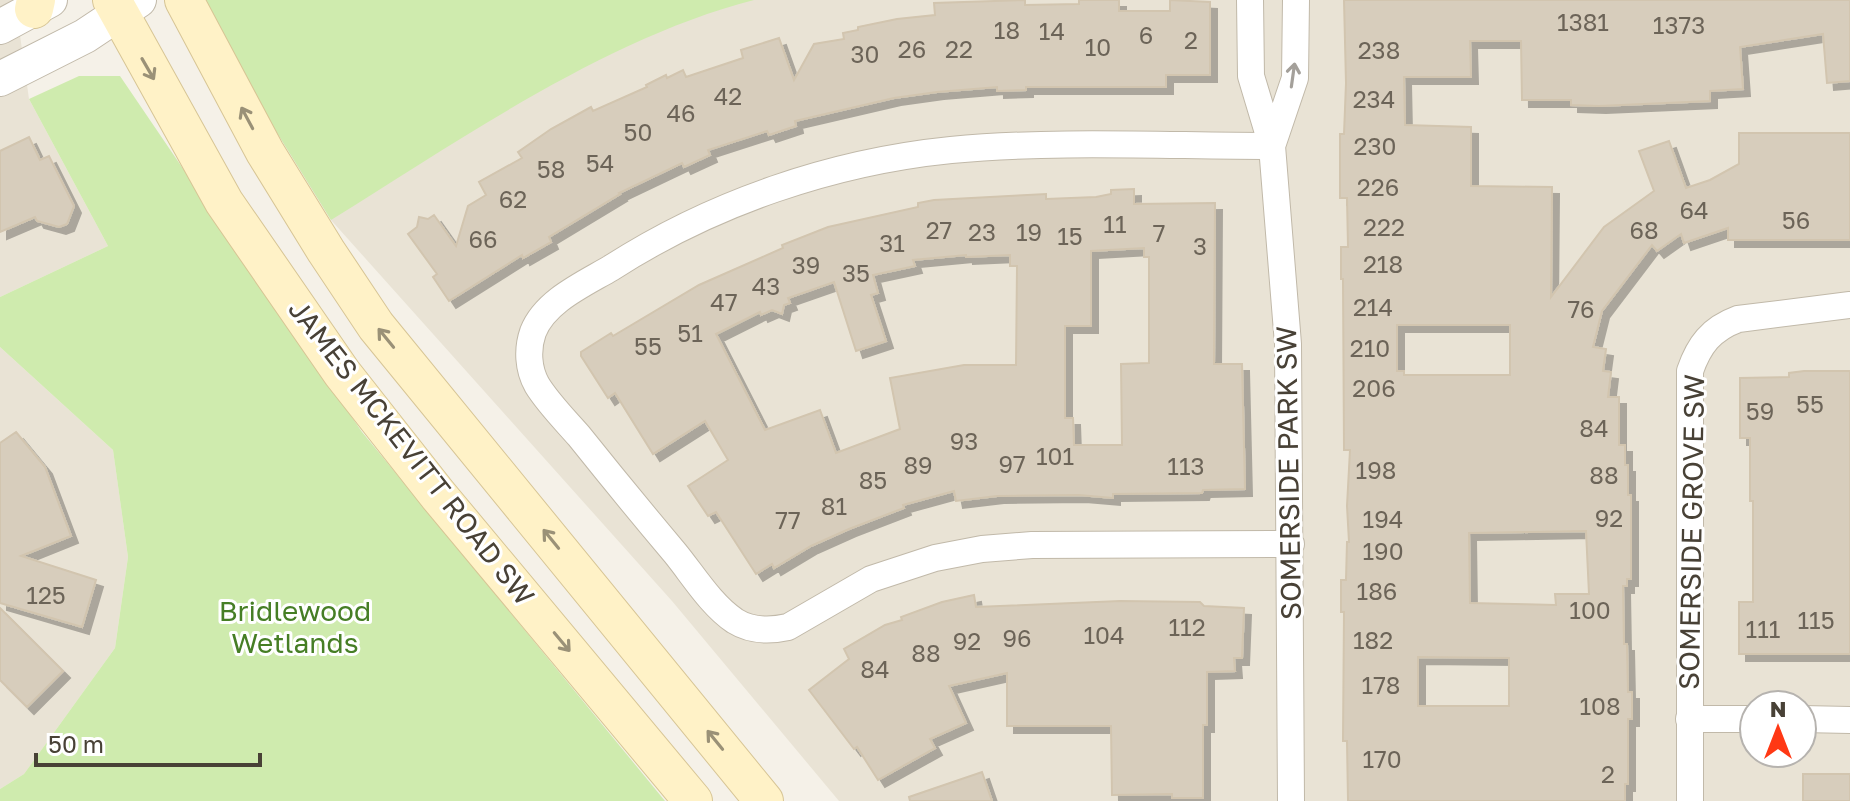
<svg xmlns="http://www.w3.org/2000/svg" width="1850" height="801" font-family="'Golos Text',sans-serif">
  <style>
    .residential { fill: #e9e3d5; fill-rule: evenodd }
    .green { fill: #cfebae }
    .building { fill: #d7cdbc; stroke: #d2c5af; stroke-width: 2; fill-rule: evenodd; filter: url(#shadow) }
    .lines { fill: none; stroke-linecap: round; stroke-linejoin: round }
    .minor-casing { stroke: #c1b9a9; stroke-width: 28 }
    .tertiary-casing { stroke: #c1b9a9; stroke-width: 36 }
    .secondary-casing { stroke: #d7c595; stroke-width: 40 }
    .minor { stroke: #fff; stroke-width: 26 }
    .tertiary { stroke: #fff; stroke-width: 34 }
    .secondary { stroke: #fff2c7; stroke-width: 38 }
    .oneway { stroke: #9a9177 }
    .oneway2 { stroke: #a4a09a }
    .labels { text-anchor: middle; dominant-baseline: central; stroke-width: 6; stroke-linejoin: round; paint-order: stroke }
    .number-label { font-size: 24px; fill: #6c6458 }
    .street-label { font-size: 28px; fill: #484136; stroke: #fff }
    .park-label { font-size: 28px; fill: #467e25; stroke: #fff }
  </style>
  <defs>
    <filter id="shadow"><feDropShadow dx="7" dy="7" stdDeviation="0" flood-color="#0004"/></filter>
  </defs>
  <rect width="100%" height="100%" fill="#f5f1e8"/>
  <!-- residential -->
  <path class="residential" d="M0 0H15L29 99 108 246 0 297Z
    M205 0H1850V801H839L672 601 331 220 271 123ZM1754 705H1802V753H1754Z
    M0 347 113 450 128 557 115 648 24 774 0 789Z"/>
  <!-- green -->
  <path class="green" d="M205 0H754C606 38 460 140 331 220L271 123Z
    M79 76H120L362 432 665 801H0V789L24 774 115 648 128 557 113 450 0 347V297L108 246 29 99Z"/>
  <!-- building -->
  <path class="building" d="M1025 0V5L1079 4V0H1119V11H1170V0L1210 2V75H1166V87H1026V90L997 91V87L937 92 894 98 795 121 796 126 769 135 767 131 708 150 710 155 684 167 682 163 619 193 620 194 549 237 551 242 523 258 522 255 449 301 433 277 437 274 408 234 417 227 419 217 428 219 434 215 456 246 468 206 486 195 479 182 522 158 518 152 551 129 591 107 593 111 647 87 646 85 666 75 667 78 683 70 686 77 743 58 741 50 779 38 794 80 814 44 844 39 843 33 858 30V27L897 19 935 15 934 3Z
    M1344 0H1850V81L1827 83 1823 34 1740 47 1743 89 1710 91V101L1599 106 1571 105V100H1522L1521 41H1470L1471 77H1404L1405 125 1471 127V186L1552 187 1551 297 1604 227 1654 191 1639 151 1669 141 1686 188 1710 180 1739 164V133H1850V240H1728V228L1684 243 1681 234 1657 251 1652 245 1602 311 1593 347 1606 349 1603 371 1611 372 1608 397H1619V445H1625V465H1628V495H1631V579H1627V586H1623L1624 644H1627L1628 692H1632V719H1628V784H1625V801H1348L1347 741H1343L1344 612H1341V580H1346L1347 542H1349L1347 506 1350 450H1344L1343 279H1341V247H1348L1347 198H1340V134H1344L1346 83ZM1397 325H1510V375H1404V371H1397ZM1586 531 1589 594H1555L1556 605 1470 603 1469 533ZM1418 657 1509 658V706H1418Z
    M29 137 40 160 49 156 74 206 67 224 59 227 37 221 35 217 0 232V151Z
    M1134 189V204L1215 203 1214 364H1242L1245 489 1203 490 1202 493 1113 494V498L1079 495 997 496 956 501 954 491 903 505 904 508 849 529 811 546 774 568 772 564 756 574 716 512 708 516 688 486 728 460 705 421 653 454 615 393 608 398 581 356V352L611 333 613 336 699 285 783 248 782 245 828 227 918 207V203L934 200 1046 194V199L1096 197 1111 194V190ZM1144 248V257H1149V363L1121 364 1122 445H1074L1073 418H1065V326H1091V251ZM966 255V257L1010 255V266H1017L1016 365H964L890 378 900 429 836 453 820 410 765 430 716 334 760 312 761 315 772 310 782 314 784 305 790 303 788 298 834 282 856 351 886 341 871 295 878 293 873 275 915 266 913 260Z
    M1804 371H1850V654H1739V602H1753V501H1750V438H1740V378L1789 377V373Z
    M16 432 45 467 71 536 21 556 96 580 82 627 0 603V443Z
    M974 595 976 607 1120 601 1200 602 1204 606 1244 608 1242 658H1234L1235 671 1207 672V725H1203V798H1172V794L1112 795 1111 726H1007V673L949 686 966 723 930 739 935 748 878 780 857 747 854 749 809 690 849 659 844 649 885 625 902 620 901 617 942 602Z
    M0 608 63 671 27 707 0 680Z
    M982 772 992 801H910L909 797Z
    M1803 774H1850V801H1803Z"/>
  <g class="lines">
    <!-- minor casing -->
    <g class="minor-casing">
      <path id="minor" d="M1250 0 1251 76 1272 146 1288 344 1291 801
        M1272 146C1165 146 1057 140 951 150 832 162 712 203 611 268 584 284 545 301 533 332 527 349 528 369 537 385 548 403 565 420 579 436 611 476 643 515 675 553 693 575 711 605 735 621 751 631 770 631 788 627L871 579 935 558 982 549 1032 545 1291 544
        M1272 146 1295 78 1296 0
        M1689 719H1754
        M1802 719 1850 720
        M1690 801V371C1699 345 1711 329 1738 319L1850 305"/>
    </g>
    <!-- tertiary casing -->
    <g class="tertiary-casing">
      <path id="tertiary" d="M0 27 50 0
        M0 79 85 36 139 0"/>
    </g>
    <!-- secondary casing -->
    <g class="secondary-casing">
      <path id="secondary" d="M112 0 224 202 342 373 438 495 693 801
        M184 0 265 152 326 251 376 326 764 801
        M34 9 36 0"/>
    </g>
    <!-- minor -->
    <use href="#minor" class="minor"/>
    <!-- tertiary -->
    <use href="#tertiary" class="tertiary"/>
    <!-- secondary -->
    <use href="#secondary" class="secondary"/>
  </g>
  <!-- one-way arrows -->
  <defs><path id="oneway-shaft" d="M-6 0H5M1.5-3L5.5 0L1.5 3" fill="none" stroke-width="1.6" stroke-linecap="round" stroke-linejoin="round" transform="scale(2)"/></defs>
  <g class="oneway">
    <use href="#oneway-shaft" transform="translate(148 69) rotate(60)"/>
    <use href="#oneway-shaft" transform="translate(247 118) rotate(-118)"/>
    <use href="#oneway-shaft" transform="translate(386 338) rotate(-129)"/>
    <use href="#oneway-shaft" transform="translate(551 539) rotate(-129)"/>
    <use href="#oneway-shaft" transform="translate(562 642) rotate(50)"/>
    <use href="#oneway-shaft" transform="translate(715 740) rotate(-129)"/>
  </g>
  <use class="oneway2" href="#oneway-shaft" transform="translate(1293 75) rotate(-82)"/>
  <g class="labels">
    <!-- number labels -->
    <g class="number-label">
      <text x="1583" y="21">1381</text>
      <text x="1679" y="24">1373</text>
      <text x="1007" y="29">18</text>
      <text x="1052" y="30">14</text>
      <text x="1146" y="34">6</text>
      <text x="1191" y="39">2</text>
      <text x="1098" y="46">10</text>
      <text x="912" y="48">26</text>
      <text x="959" y="48">22</text>
      <text x="1379" y="49">238</text>
      <text x="865" y="53">30</text>
      <text x="728" y="95">42</text>
      <text x="1374" y="98">234</text>
      <text x="681" y="112">46</text>
      <text x="638" y="131">50</text>
      <text x="1375" y="145">230</text>
      <text x="600" y="162">54</text>
      <text x="551" y="168">58</text>
      <text x="1378" y="186">226</text>
      <text x="513" y="198">62</text>
      <text x="1694" y="209">64</text>
      <text x="1796" y="219">56</text>
      <text x="1115" y="223">11</text>
      <text x="1384" y="226">222</text>
      <text x="939" y="229">27</text>
      <text x="1644" y="229">68</text>
      <text x="982" y="231">23</text>
      <text x="1029" y="231">19</text>
      <text x="1159" y="232">7</text>
      <text x="1070" y="235">15</text>
      <text x="483" y="238">66</text>
      <text x="892" y="242">31</text>
      <text x="1200" y="245">3</text>
      <text x="1383" y="263">218</text>
      <text x="806" y="264">39</text>
      <text x="856" y="272">35</text>
      <text x="766" y="285">43</text>
      <text x="724" y="301">47</text>
      <text x="1373" y="306">214</text>
      <text x="1581" y="308">76</text>
      <text x="690" y="332">51</text>
      <text x="648" y="345">55</text>
      <text x="1370" y="347">210</text>
      <text x="1374" y="387">206</text>
      <text x="1810" y="403">55</text>
      <text x="1760" y="410">59</text>
      <text x="1594" y="427">84</text>
      <text x="964" y="440">93</text>
      <text x="1055" y="455">101</text>
      <text x="1012" y="463">97</text>
      <text x="918" y="464">89</text>
      <text x="1186" y="465">113</text>
      <text x="1376" y="469">198</text>
      <text x="1604" y="474">88</text>
      <text x="873" y="479">85</text>
      <text x="834" y="505">81</text>
      <text x="1609" y="517">92</text>
      <text x="1383" y="518">194</text>
      <text x="788" y="519">77</text>
      <text x="1383" y="550">190</text>
      <text x="1377" y="590">186</text>
      <text x="46" y="594">125</text>
      <text x="1590" y="609">100</text>
      <text x="1816" y="619">115</text>
      <text x="1187" y="626">112</text>
      <text x="1763" y="628">111</text>
      <text x="1104" y="634">104</text>
      <text x="1017" y="637">96</text>
      <text x="1373" y="639">182</text>
      <text x="967" y="640">92</text>
      <text x="926" y="652">88</text>
      <text x="875" y="668">84</text>
      <text x="1381" y="684">178</text>
      <text x="1600" y="705">108</text>
      <text x="1382" y="758">170</text>
      <text x="1608" y="773">2</text>
    </g>
    <!-- street labels -->
    <g class="street-label">
      <text transform="translate(412 452) rotate(52)">JAMES MCKEVITT ROAD SW</text>
      <text transform="translate(1288 473) rotate(-91)">SOMERSIDE PARK SW</text>
      <text transform="translate(1691 532) rotate(-89)">SOMERSIDE GROVE SW</text>
    </g>
    <!-- park labels -->
    <g class="park-label">
      <text x="295" y="610">Bridlewood<tspan x="295" dy="32">Wetlands</tspan></text>
    </g>
  </g>
  <!-- north arrow -->
  <g transform="translate(1778 729)"><circle r="38" fill="#ffffff" stroke="#b6b3af" stroke-width="2"/>
  <path d="M0-6L14 30L0 20L-14 30Z" fill="#ff3814"/>
  <text y="-12" font-size="22" font-weight="bold" text-anchor="middle" fill="#484136">N</text>
  </g>
  <!-- scale -->
  <path d="M36 753v12h224v-12" fill="none" stroke="#484136" stroke-width="4"/>
  <text x="48" y="753" font-size="24" fill="#484136" stroke="#ffffff" stroke-width="6" paint-order="stroke">50 m</text>
</svg>
